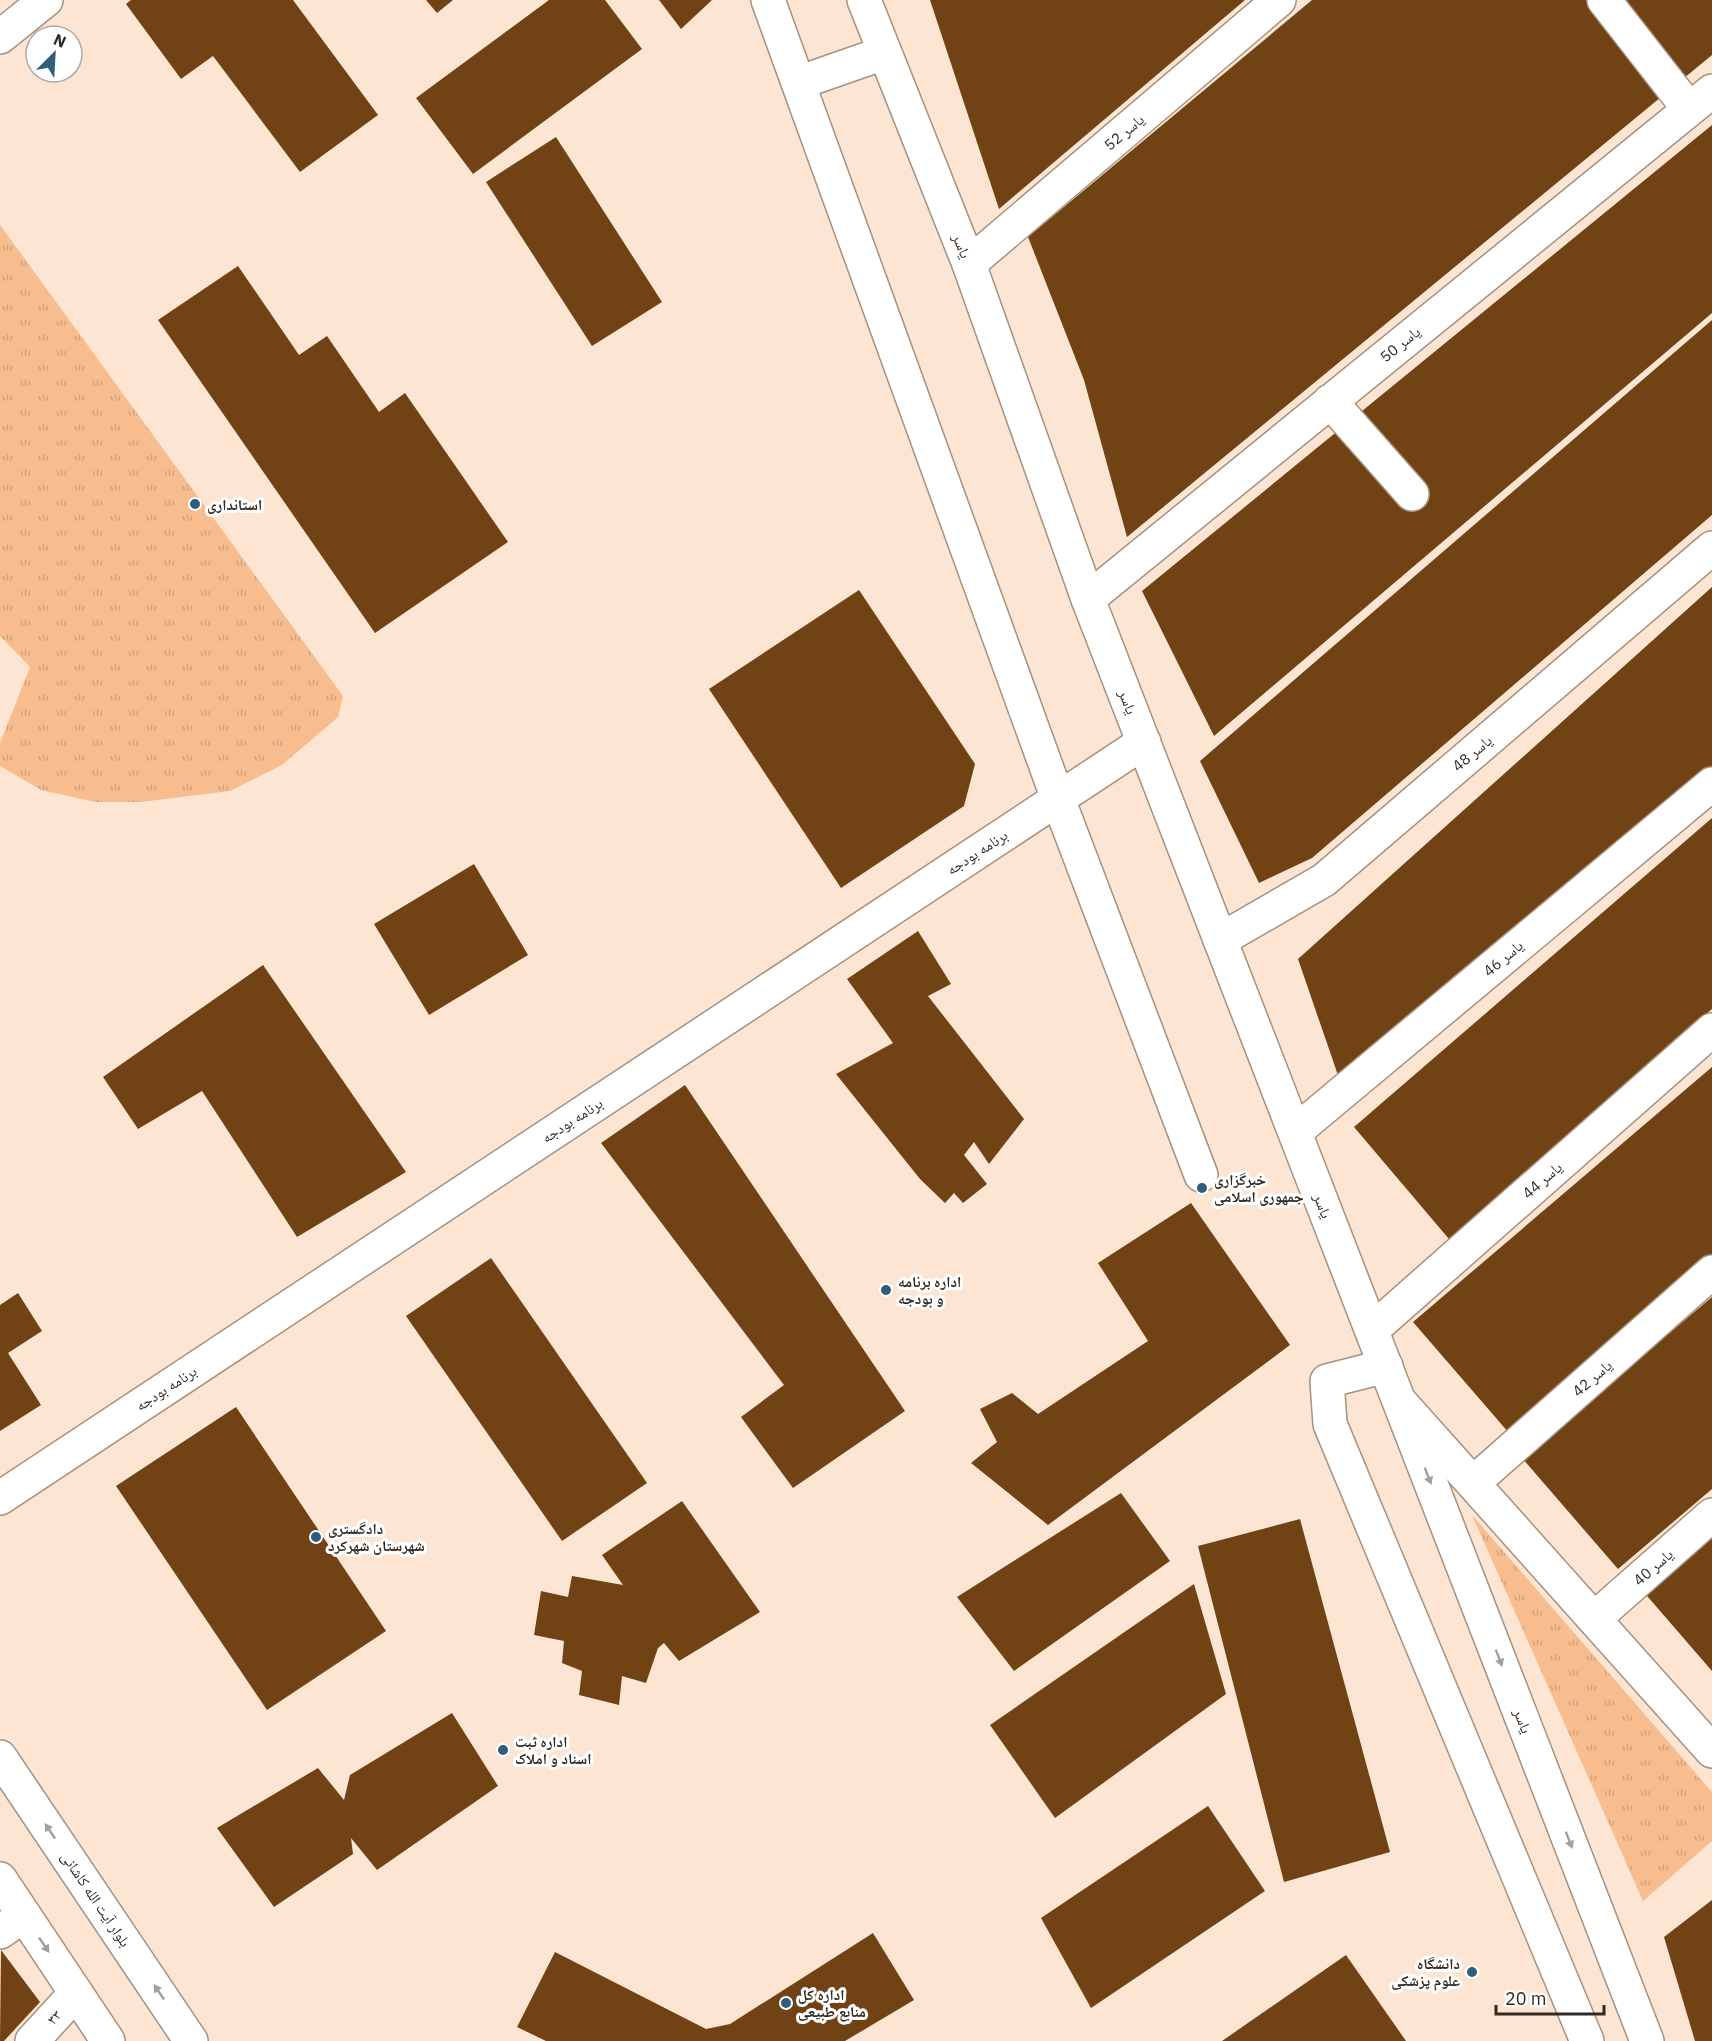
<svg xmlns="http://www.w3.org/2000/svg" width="1712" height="2041" font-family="'IBM Plex Sans','Noto Naskh Arabic',sans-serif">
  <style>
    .grass { fill: url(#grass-tufts) }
    .building { fill: #714214 }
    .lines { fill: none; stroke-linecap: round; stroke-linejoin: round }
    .minor-casing { stroke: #a6917f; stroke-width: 36 }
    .major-casing { stroke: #a6917f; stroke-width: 36 }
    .minor { stroke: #fff; stroke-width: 33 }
    .major { stroke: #fff; stroke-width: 33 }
    .oneway { fill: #a29f9c }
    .poi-dot { fill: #2f5d7c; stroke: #fff; stroke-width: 2 }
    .labels { text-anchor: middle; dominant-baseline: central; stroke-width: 6; stroke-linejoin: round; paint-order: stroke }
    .street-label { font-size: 15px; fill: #312922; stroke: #fff }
    .poi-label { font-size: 15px; font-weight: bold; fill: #312922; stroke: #fff; text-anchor: start }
  </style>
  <defs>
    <pattern id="grass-tufts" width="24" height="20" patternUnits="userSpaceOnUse" patternTransform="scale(1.5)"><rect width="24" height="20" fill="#f7bd8e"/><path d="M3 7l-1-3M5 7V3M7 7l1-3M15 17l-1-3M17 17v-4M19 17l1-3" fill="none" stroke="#d4a27a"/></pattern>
  </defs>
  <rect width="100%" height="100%" fill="#fde5d3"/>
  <!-- grass -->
  <path class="grass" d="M0 225 343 696 338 717 282 765 230 791 141 802H95L41 790 0 766V743L30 667 0 636Z
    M1472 1515 1712 1792V1841L1643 1901Z"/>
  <!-- building -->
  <path class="building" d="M131 0H293L378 115 300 172 213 56 181 79 126 4Z
    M426 0H453L437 13Z
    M549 0H605L642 49 473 174 416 98Z
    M659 0H712L681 29Z
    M930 0H1245L999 209Z
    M1312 0H1712V55L1127 537 1084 380 1028 237Z
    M1712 125V313L1214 736 1142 591Z
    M556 137 662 302 592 346 486 182Z
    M238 266 299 355 327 336 379 412 405 393 508 542 375 633 158 320Z
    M1712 320V515L1312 858 1259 883 1200 761Z
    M1712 587V771L1340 1081 1298 959Z
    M859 590 975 764 964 806 841 888 709 689Z
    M1712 818V1009L1449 1239 1354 1127Z
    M474 864 528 955 429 1015 374 924Z
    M918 931 951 984 928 996 1024 1119 989 1164 974 1142 964 1155 987 1184 963 1203 954 1193 945 1203 920 1179 836 1074 893 1043 847 979Z
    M263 965 406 1172 297 1237 202 1091 138 1129 103 1077Z
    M1712 1067V1259L1509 1433 1413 1322Z
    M685 1085 905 1411 793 1488 741 1417 784 1385 601 1143Z
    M1191 1203 1290 1345 1048 1525 971 1463 997 1442 980 1409 1012 1393 1038 1414 1148 1341 1098 1263Z
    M491 1258 647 1483 562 1541 406 1316Z
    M18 1293 42 1331 8 1353 41 1405 0 1431V1305Z
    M1712 1297V1489L1618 1569 1522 1458Z
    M236 1407 386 1631 267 1710 116 1486Z
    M1121 1493 1170 1561 1014 1671 957 1597Z
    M682 1501 760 1612 679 1661 664 1643 658 1648 646 1683 622 1676 619 1705 579 1695 582 1671 562 1663 564 1641 534 1635 541 1591 568 1597 572 1576 623 1585 602 1555Z
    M1712 1517V1671L1635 1582Z
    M1300 1519 1390 1852 1284 1882 1198 1546Z
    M1194 1584 1226 1694 1055 1818 990 1725Z
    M452 1713 498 1786 377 1870 351 1838 353 1854 274 1907 217 1828 318 1768 344 1800 350 1775Z
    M1208 1806 1265 1891 1091 2008 1041 1918Z
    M1712 1900V2041H1695L1664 1937Z
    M873 1933 914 2000 845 2041H546L517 2027 555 1952 706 2029 730 2024Z
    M1 1950 40 2002 4 2041H0Z
    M1346 1955 1406 2041H1222Z"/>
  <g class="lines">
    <!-- minor casing -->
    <g class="minor-casing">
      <path id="minor" d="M1604 0 1689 109
        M969 264 1279 0
        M1330 401 1412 494
        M1088 599 1712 91
        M1220 940 1324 880 1712 548
        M1295 1132 1712 784
        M1372 1330 1712 1030
        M1386 1366 1327 1381 1330 1424 1587 2041
        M1401 1403 1712 1751
        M1473 1483 1712 1272
        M1594 1619 1712 1515
        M0 1932 24 1915
        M32 2041 76 1993"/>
    </g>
    <!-- major casing -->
    <g class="major-casing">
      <path id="major" d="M768 0 1058 799 1201 1175
        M864 0 969 264 1088 599 1647 2041
        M0 37 46 0
        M798 83 884 53
        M0 1498 1144 742
        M0 1757 191 2041
        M0 1879 108 2041"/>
    </g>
    <!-- minor -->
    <use href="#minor" class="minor"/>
    <!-- major -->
    <use href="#major" class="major"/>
  </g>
  <!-- one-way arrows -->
  <defs><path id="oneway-solid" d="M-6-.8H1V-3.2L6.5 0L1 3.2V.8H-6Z" transform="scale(1.5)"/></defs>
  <g class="oneway">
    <use href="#oneway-solid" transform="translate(1428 1476) rotate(69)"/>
    <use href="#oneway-solid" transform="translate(1499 1658) rotate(69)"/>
    <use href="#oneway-solid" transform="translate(50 1831) rotate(-124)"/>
    <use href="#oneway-solid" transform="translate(1569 1840) rotate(69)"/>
    <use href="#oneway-solid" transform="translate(44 1945) rotate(56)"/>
    <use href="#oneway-solid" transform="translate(159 1992) rotate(-124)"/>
  </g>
  <!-- markers -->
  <g class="poi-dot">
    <circle cx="195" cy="504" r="6"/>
    <circle cx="1202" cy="1188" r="6"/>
    <circle cx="886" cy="1290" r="6"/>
    <circle cx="316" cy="1537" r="6"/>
    <circle cx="503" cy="1750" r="6"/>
    <circle cx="1472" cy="1972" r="6"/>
    <circle cx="786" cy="2003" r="6"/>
  </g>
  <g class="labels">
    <!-- street labels -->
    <g class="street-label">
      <text transform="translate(1124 132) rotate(-40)">یاسر 52</text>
      <text transform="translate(962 246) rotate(68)">یاسر</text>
      <text transform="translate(1400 344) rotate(-39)">یاسر 50</text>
      <text transform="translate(1128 702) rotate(69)">یاسر</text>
      <text transform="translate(1472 753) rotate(-40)">یاسر 48</text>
      <text transform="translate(977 852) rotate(-33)">برنامه بودجه</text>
      <text transform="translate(1503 958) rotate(-40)">یاسر 46</text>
      <text transform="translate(572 1120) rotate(-33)">برنامه بودجه</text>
      <text transform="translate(1542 1180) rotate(-41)">یاسر 44</text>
      <text transform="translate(1323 1206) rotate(69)">یاسر</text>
      <text transform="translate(1592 1378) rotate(-41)">یاسر 42</text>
      <text transform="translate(166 1388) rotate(-33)">برنامه بودجه</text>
      <text transform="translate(1653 1567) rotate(-41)">یاسر 40</text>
      <text transform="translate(1523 1721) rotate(69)">یاسر</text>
      <text transform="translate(96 1899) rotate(56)">بلوار آیت الله کاشانی</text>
      <text transform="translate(54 2017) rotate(-47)">۳۳</text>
    </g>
    <!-- poi labels -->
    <g class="poi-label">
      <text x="207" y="504">استانداری</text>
      <text x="1214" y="1179">خبرگزاری<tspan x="1214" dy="17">جمهوری اسلامی</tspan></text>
      <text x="898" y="1281">اداره برنامه<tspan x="898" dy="17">و بودجه</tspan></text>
      <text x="328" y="1528">دادگستری<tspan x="328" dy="17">شهرستان شهرکرد</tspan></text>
      <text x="515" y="1741">اداره ثبت<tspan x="515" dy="17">اسناد و املاک</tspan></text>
      <text x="1460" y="1963" text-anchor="end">دانشگاه<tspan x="1460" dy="17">علوم پزشکی</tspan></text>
      <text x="798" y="1994">اداره کل<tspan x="798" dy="17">منابع طبیعی</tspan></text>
    </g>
  </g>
  <!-- north arrow -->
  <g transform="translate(54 54) rotate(24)"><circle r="28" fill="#ffffff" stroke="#ada9a7" stroke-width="1.5"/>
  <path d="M0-4.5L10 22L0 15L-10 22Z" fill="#2f5d7c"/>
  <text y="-9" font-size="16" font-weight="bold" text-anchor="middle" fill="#312922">N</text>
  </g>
  <!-- scale -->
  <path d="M1496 2005v9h108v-9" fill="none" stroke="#312922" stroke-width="3"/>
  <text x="1505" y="2005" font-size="18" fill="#312922" stroke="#ffffff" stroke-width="4.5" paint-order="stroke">20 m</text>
</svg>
